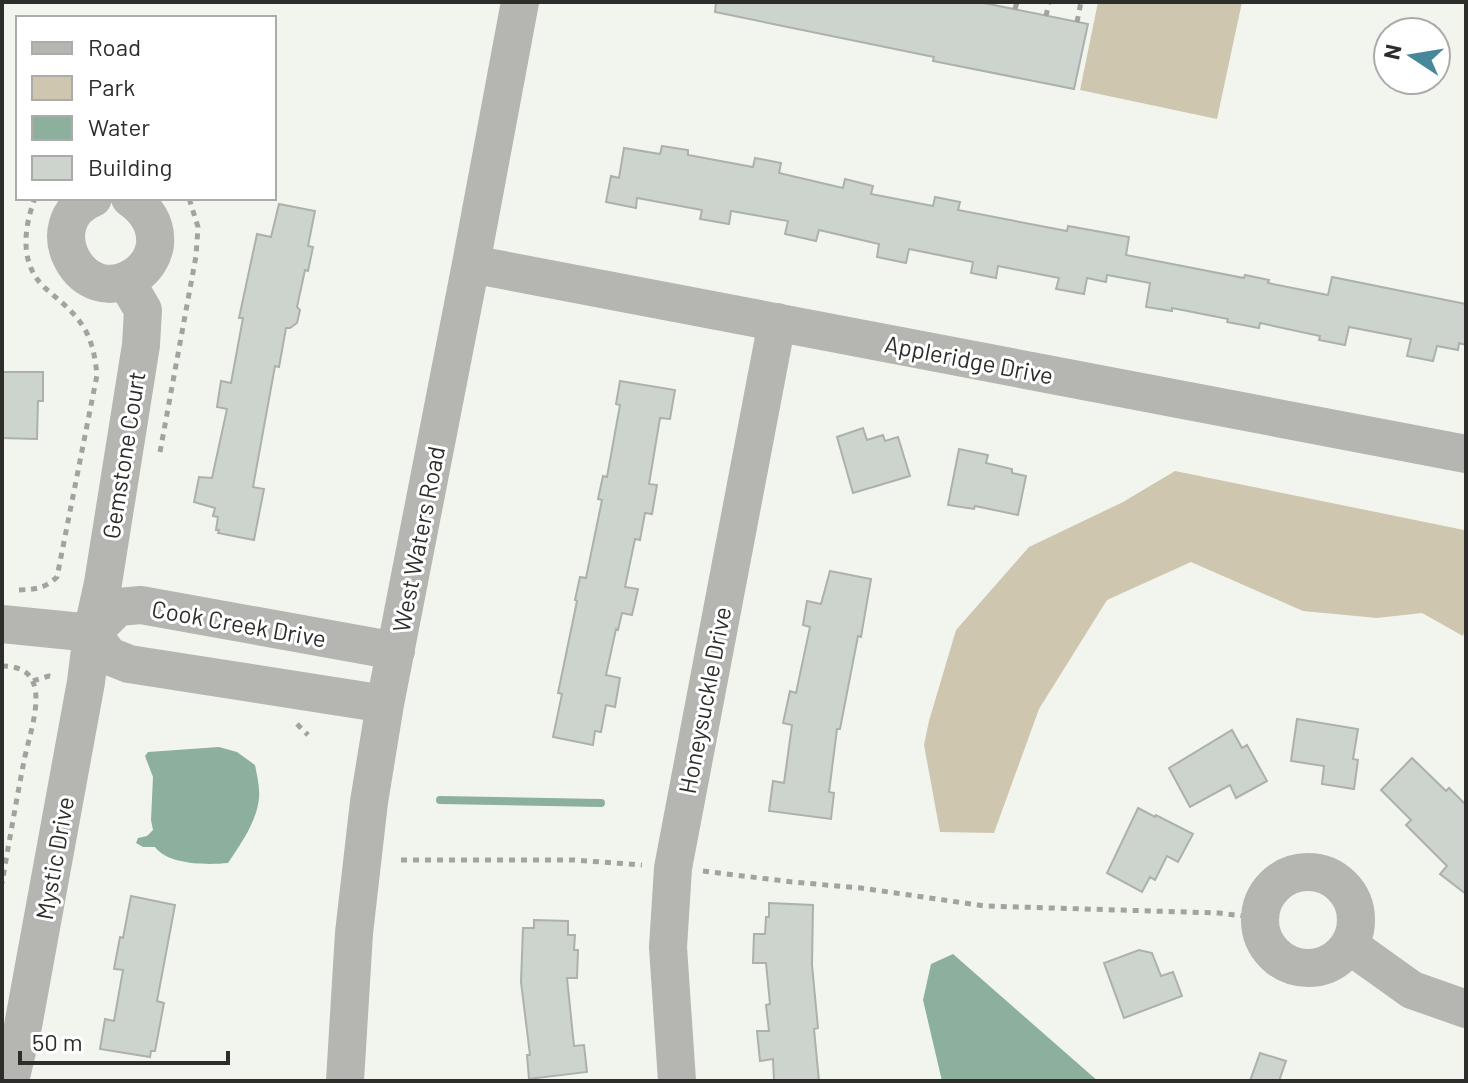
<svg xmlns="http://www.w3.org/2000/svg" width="1468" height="1083" font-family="Barlow,sans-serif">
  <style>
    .green { fill: #cec6af }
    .water { fill: #8daf9e }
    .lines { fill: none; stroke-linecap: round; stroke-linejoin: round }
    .stream { stroke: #8daf9e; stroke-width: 8 }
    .building { fill: #cdd3cd; stroke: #acb1ac; stroke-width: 2 }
    .path { stroke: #a1a39e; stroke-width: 5; stroke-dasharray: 6 6; stroke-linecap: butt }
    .minor { stroke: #b5b5b1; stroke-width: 38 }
    .labels { text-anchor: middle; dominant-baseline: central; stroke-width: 6; stroke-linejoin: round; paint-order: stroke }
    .street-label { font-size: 24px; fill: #2d2e2b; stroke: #fff }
  </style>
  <rect width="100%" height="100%" fill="#f2f5ee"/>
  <!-- green -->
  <path class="green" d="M1098 2H1242L1217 119 1080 90Z
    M1175 471 1464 530 1466 538V625L1463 636 1422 613 1377 618 1303 611 1191 562 1107 600 1039 709 994 833 940 832 924 745 929 721 956 630 1029 547 1123 502Z"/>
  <!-- water -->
  <path class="water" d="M219 747 237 752 255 765C257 776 260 787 259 798 257 821 241 844 228 863 207 865 168 865 155 847H143L136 843 138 838 147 836 153 830 151 820 153 777 145 756 148 752Z
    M953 954 1091 1075 1098 1081H942L923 1000 931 964Z"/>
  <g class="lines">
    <!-- stream -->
    <path class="stream" d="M440 800 601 803"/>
  </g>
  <!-- building -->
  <path class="building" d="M716 2H979L1088 24 1074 89 933 61 934 57 715 12Z
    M662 146 688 150V155L753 167 755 158 781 163 779 173 843 188 845 179 873 186 871 194 933 206 935 197 960 202 958 210 1067 231 1068 226 1129 237 1126 255 1244 278 1245 275 1269 280 1268 283 1328 295 1332 277 1466 304V345L1459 343 1458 350 1437 346 1433 361 1407 356 1411 339 1349 327 1345 345 1319 340 1320 336 1260 323 1259 328 1227 322 1228 319 1172 308V311L1146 307 1150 283 1107 275 1106 282 1087 278 1084 294 1056 289 1059 278 998 266 996 278 971 273 973 262 909 249 906 263 877 257 879 244 819 230 816 241 785 234 788 221 731 211 729 224 700 219 702 210 637 198 636 208 606 202 611 176 619 178 624 148 660 154Z
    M279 204 315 211 308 246 313 247 308 271 305 270 297 307 300 310 297 323 290 328H286L279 367 275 366 253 487 264 489 254 540 218 533 219 530H216L218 517 213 516 215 508 194 502 199 477 212 478 227 409 217 407 221 381 231 383 243 318H239L257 234 271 237Z
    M2 372H43V401H38L37 439 2 438Z
    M620 381 675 390 670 419 660 418 649 484 657 485 652 514 645 513 640 540 635 539 625 587 638 589 632 615 622 613 618 630 616 629 606 675 620 678 615 707 606 705 601 732 595 731 593 745 553 737 562 694 558 693 577 601 575 600 580 577 586 578 602 500 598 499 603 476 607 477 620 405 616 404Z
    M863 428 867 440 883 435 885 441 898 437 910 476 853 493 837 437Z
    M959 449 988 455 986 463 1012 469V473L1026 476 1018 515 975 506 974 509 948 505Z
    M830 571 871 579 861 637 858 636 840 729H837L829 792 834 793 831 819 769 811 773 781 784 783 792 725 783 723 790 691 796 693 810 627 803 625 807 601 821 604Z
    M1297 719 1358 729 1353 759 1358 760 1354 789 1322 784 1324 766 1291 761Z
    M1232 730 1242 748 1247 745 1267 781 1236 798 1230 785 1190 807 1169 768Z
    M1412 758 1446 791 1449 788 1466 805V894L1440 874 1447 866 1406 825 1411 820 1381 790Z
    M1138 808 1155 817 1156 815 1193 834 1178 862 1167 856 1155 880 1150 877 1142 892 1107 873Z
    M131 896 175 905 157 1001 164 1003 155 1051H151L150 1057 100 1049 105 1019 114 1021 123 970 114 969 120 937 123 938Z
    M769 903 813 905 812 965 818 1028 814 1029 819 1081H774L773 1059 760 1061 757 1031H769L766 1005 770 1004 766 963H753L754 934H765L766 917H769Z
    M534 920 568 921V935H575L574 950H578L577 978H567L574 1046 584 1045 587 1072 529 1079 527 1055H530L521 982 523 928H534Z
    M1139 950 1152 953 1161 976 1173 972 1182 996 1124 1018 1104 963Z
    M1260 1053 1286 1061 1279 1081H1250Z"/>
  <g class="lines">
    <!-- path -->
    <path class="path" d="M1015 9 1017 2
      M1046 16 1049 2
      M1077 22 1081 2
      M160 452 196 256 198 227 189 198
      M19 590C36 589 44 589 57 577L97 375C95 356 92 338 80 322 70 308 56 298 44 287 19 263 24 227 35 198
      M2 666C14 666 28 669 33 682 42 702 28 740 24 761 16 802 9 843 2 883
      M33 681 49 676 55 677
      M297 724 308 735
      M401 860H574L642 865
      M703 871 792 882 861 888 985 906 1219 913 1260 918"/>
    <!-- minor -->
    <path class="minor" d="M93 198C35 222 81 312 136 275 146 268 153 257 155 245 157 224 146 209 130 198
      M471 264 1466 454
      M2 624 92 633 109 656 129 664 385 704
      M92 633 118 607 141 605 396 651
      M1260 920a48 48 0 1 1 96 0a48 48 0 1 1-96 0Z
      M1349 945 1412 990 1466 1009
      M10 1081 23 1026 86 682 92 633 103 583 141 345 143 310 126 281
      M345 1081 354 933 369 802 385 704 471 264 520 2
      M677 1081 668 947 673 868 777 322"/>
  </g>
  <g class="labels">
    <!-- street labels -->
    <g class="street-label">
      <text transform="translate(969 359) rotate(11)">Appleridge Drive</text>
      <text transform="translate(123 455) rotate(-81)">Gemstone Court</text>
      <text transform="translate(418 539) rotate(-79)">West Waters Road</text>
      <text transform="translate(239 623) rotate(10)">Cook Creek Drive</text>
      <text transform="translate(704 700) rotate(-79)">Honeysuckle Drive</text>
      <text transform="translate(54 858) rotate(-80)">Mystic Drive</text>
    </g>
  </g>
  <!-- border -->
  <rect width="1468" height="1083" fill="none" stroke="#2d2e2b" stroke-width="8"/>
  <!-- legend -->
  <rect x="16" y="16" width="260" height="184" fill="#ffffff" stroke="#ababaa" stroke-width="2"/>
  <rect x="32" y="42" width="40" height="12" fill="#b5b5b1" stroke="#ababaa" stroke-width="2"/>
  <text x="88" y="56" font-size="24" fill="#2d2e2b">Road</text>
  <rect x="32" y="76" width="40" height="24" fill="#cec6af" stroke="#ababaa" stroke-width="2"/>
  <text x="88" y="96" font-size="24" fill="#2d2e2b">Park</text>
  <rect x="32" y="116" width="40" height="24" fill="#8daf9e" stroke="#ababaa" stroke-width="2"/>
  <text x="88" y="136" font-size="24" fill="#2d2e2b">Water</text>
  <rect x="32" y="156" width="40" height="24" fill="#cdd3cd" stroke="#ababaa" stroke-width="2"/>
  <text x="88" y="176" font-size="24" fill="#2d2e2b">Building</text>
  <!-- north arrow -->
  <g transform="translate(1412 56) rotate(282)"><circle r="38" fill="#ffffff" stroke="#ababaa" stroke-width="2"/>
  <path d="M0-6L14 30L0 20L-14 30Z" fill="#468799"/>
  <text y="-12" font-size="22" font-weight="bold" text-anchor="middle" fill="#2d2e2b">N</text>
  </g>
  <!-- scale -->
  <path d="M20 1051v12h208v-12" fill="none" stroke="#2d2e2b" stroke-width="4"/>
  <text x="32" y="1051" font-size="24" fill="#2d2e2b" stroke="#ffffff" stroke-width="6" paint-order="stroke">50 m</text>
</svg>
